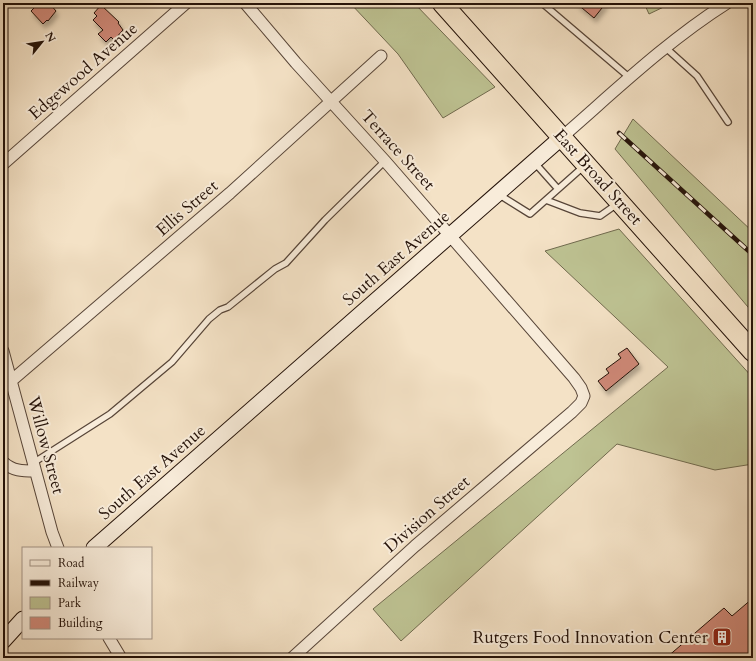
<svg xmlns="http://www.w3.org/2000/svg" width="756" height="661" font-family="Cardo,serif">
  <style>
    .green { fill: #bec393; stroke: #706a4e }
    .building { fill: #d18a7a; stroke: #231108; filter: url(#shadow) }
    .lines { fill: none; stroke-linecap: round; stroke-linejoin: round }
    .lane-casing { stroke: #574538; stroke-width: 8 }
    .street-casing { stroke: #574538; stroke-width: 13 }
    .secondary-casing { stroke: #231108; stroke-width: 17 }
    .highway-casing { stroke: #231108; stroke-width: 21 }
    .lane { stroke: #f8ecda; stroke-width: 5.5 }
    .street { stroke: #f8ecda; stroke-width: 11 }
    .secondary { stroke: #f8ecda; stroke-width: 15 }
    .highway { stroke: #f4e2c6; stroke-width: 19 }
    .rail-casing { stroke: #231108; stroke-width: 4.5 }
    .rail { stroke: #f8ecda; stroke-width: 3; stroke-dasharray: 9; stroke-linecap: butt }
    .labels { text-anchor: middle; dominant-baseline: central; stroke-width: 4; stroke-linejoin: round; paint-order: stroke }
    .street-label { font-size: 17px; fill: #231108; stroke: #f8ecda }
    .poi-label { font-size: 17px; fill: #231108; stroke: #f8ecda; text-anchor: end }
  </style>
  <defs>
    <filter id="shadow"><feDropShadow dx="2.5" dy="4.5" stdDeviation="2" flood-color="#0004"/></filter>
  </defs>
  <rect width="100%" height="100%" fill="#f4e2c6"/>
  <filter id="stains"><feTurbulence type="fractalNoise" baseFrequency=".005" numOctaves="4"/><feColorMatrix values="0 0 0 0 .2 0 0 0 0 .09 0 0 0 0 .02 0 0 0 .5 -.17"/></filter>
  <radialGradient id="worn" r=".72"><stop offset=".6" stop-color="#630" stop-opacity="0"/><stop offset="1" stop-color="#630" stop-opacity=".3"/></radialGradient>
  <!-- green -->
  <path class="green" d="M350 3H414L495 87 443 118 398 54Z
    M644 3H672L649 14Z
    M633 119 753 232V313L615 149Z
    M619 229 753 378V464L715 470 617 444 401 641 373 609 668 367 545 251Z"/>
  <!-- building -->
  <path class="building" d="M39 3H49L56 11 48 21 47 20 43 24 31 11Z
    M576 3H606L594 18Z
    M101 5 119 22 118 23 123 30 114 40 111 37 106 42 98 34 103 30 93 20 97 16 94 13Z
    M627 348 639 364 606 391 598 381 609 373 606 369 621 358 618 354Z
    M753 598V658H666L724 608 732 616Z"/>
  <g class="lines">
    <!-- lane casing -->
    <g class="lane-casing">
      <path id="lane" d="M542 3 630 78
        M666 48 697 76 728 122
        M534 162 558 189
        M498 194 530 214 583 167
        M546 200 580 213 600 216 617 204
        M33 463 110 414 172 362 209 319 220 310 228 307 275 269 286 263 325 220 385 161"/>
    </g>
    <!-- street casing -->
    <g class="street-casing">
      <path id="street" d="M245 3 296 63 385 161 574 378 581 388 584 396 581 403 572 412 415 546 292 658
        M562 137C615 91 667 41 727 3
        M3 164 186 3
        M3 351 52 532 58 548
        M11 381 230 193 381 56
        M3 462C13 471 22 471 35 471
        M109 638 121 658"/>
    </g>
    <!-- secondary casing -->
    <g class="secondary-casing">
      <path id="secondary" d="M94 548 562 137
        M3 641 23 619"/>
    </g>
    <!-- highway casing -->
    <g class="highway-casing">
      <path id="highway" d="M442 3 753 352"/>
    </g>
    <!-- lane -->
    <use href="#lane" class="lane"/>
    <!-- street -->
    <use href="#street" class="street"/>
    <!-- secondary -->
    <use href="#secondary" class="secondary"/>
    <!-- highway -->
    <use href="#highway" class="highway"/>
    <!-- rail casing -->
    <g class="rail-casing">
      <path id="rail" d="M619 133 753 255"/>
    </g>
    <!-- rail -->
    <use href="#rail" class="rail"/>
  </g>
  <!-- icons -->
  <defs>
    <g id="building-square" transform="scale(1)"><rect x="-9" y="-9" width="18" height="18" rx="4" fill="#8f2418" stroke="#f8ecda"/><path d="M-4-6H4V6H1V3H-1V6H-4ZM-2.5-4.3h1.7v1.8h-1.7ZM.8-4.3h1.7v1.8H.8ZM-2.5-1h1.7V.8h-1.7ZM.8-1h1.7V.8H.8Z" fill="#fff"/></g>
  </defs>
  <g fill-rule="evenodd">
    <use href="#building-square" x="722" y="637"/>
  </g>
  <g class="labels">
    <!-- street labels -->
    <g class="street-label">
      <text transform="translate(83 71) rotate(-41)">Edgewood Avenue</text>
      <text transform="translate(398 150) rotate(48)">Terrace Street</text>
      <text transform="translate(598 177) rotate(48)">East Broad Street</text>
      <text transform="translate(187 208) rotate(-41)">Ellis Street</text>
      <text transform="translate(396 258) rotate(-41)">South East Avenue</text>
      <text transform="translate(46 445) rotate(75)">Willow Street</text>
      <text transform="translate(152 472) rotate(-41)">South East Avenue</text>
      <text transform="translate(427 514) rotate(-41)">Division Street</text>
    </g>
    <!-- poi labels -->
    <g class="poi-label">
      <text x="708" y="637">Rutgers Food Innovation Center</text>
    </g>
  </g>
  <!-- margin -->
  <rect width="756" height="661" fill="none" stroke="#f4e2c6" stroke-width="16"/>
  <rect x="4" y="4" width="748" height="653" fill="none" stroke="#231108" stroke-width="2"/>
  <rect x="8" y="8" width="740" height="645" fill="none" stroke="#231108"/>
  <!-- legend -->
  <rect x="22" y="547" width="130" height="92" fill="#f8ecda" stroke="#a39486"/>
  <rect x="30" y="560" width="20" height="6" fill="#f8ecda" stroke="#a39486"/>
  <text x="58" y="567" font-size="12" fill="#231108">Road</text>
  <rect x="30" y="580" width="20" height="6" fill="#231108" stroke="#a39486"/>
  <text x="58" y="587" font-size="12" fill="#231108">Railway</text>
  <rect x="30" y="597" width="20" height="12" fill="#bec393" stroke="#a39486"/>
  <text x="58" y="607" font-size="12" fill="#231108">Park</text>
  <rect x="30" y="617" width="20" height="12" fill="#d18a7a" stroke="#a39486"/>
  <text x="58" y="627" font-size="12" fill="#231108">Building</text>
  <!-- north arrow -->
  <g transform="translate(42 42) rotate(60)" stroke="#f8ecda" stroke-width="3" paint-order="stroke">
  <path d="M0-3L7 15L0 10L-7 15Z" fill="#231108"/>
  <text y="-6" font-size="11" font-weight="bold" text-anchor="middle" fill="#231108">N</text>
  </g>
  <rect width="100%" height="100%" filter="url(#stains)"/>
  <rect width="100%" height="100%" fill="url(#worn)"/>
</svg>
